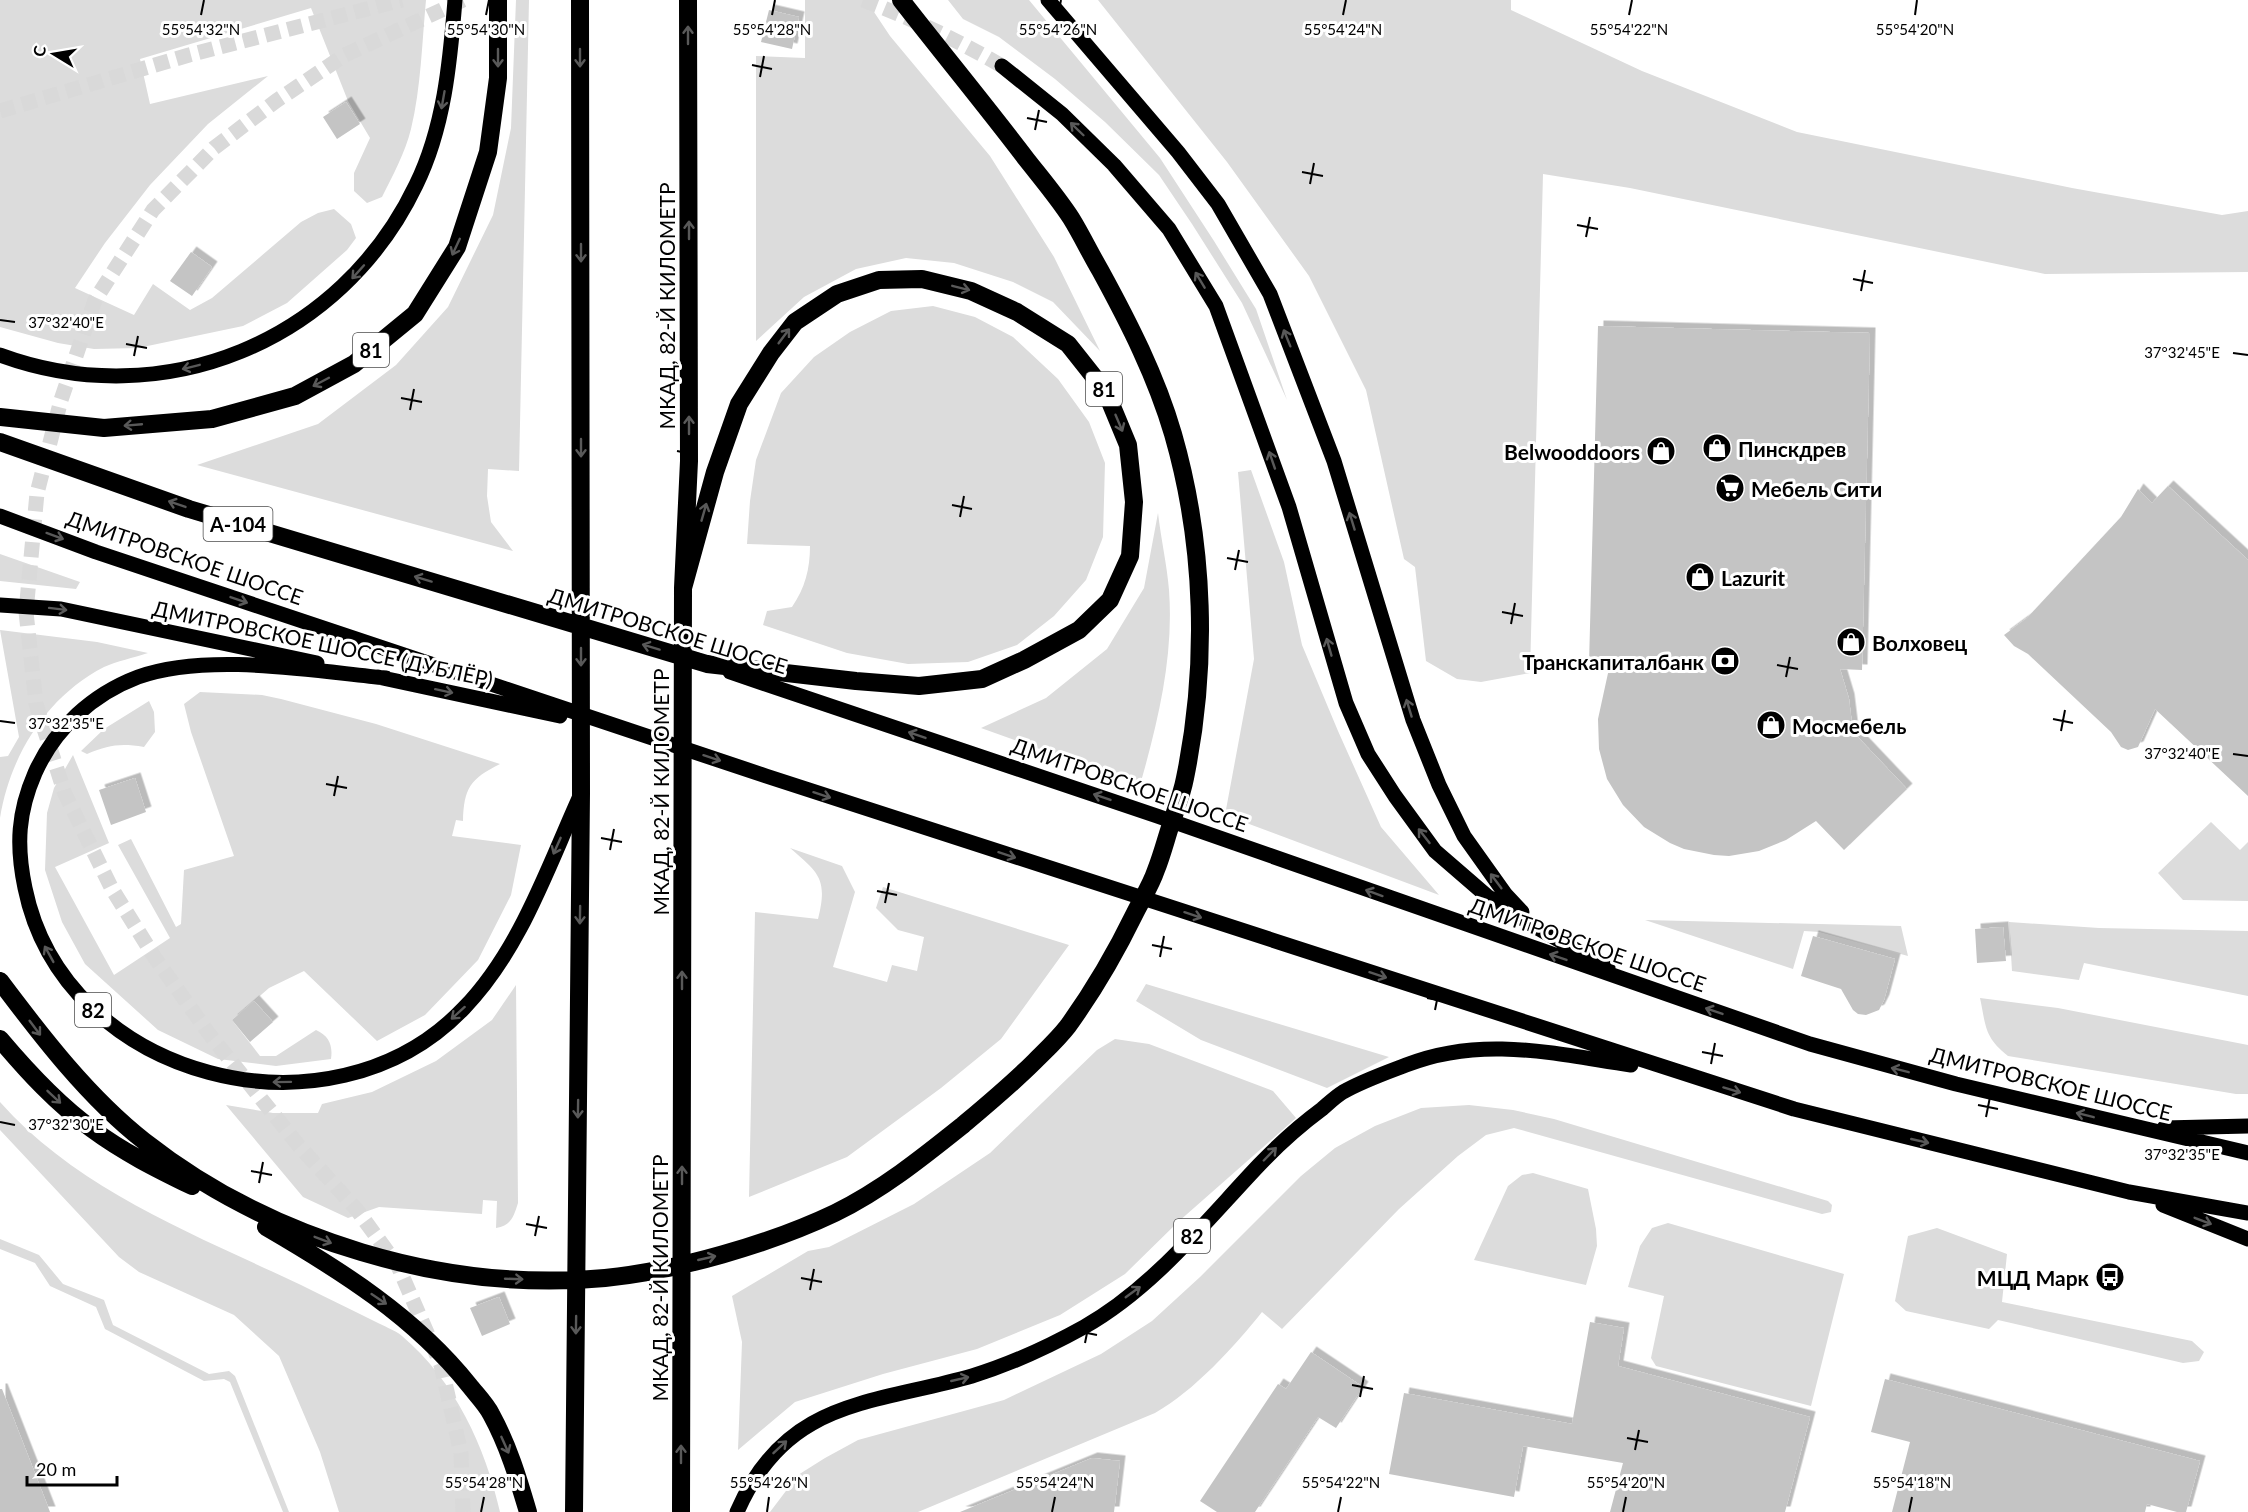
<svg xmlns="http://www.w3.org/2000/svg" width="2248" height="1512" font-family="Lato,sans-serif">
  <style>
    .green { fill: #dcdcdc }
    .building { fill: #c4c4c4; filter: url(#shadow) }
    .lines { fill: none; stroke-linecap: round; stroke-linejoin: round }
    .major-tunnel { stroke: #d9d9d9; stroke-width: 15; stroke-dasharray: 15 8; stroke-linecap: butt }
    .major { stroke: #000; stroke-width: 15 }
    .highway { stroke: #000; stroke-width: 18 }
    .oneway { stroke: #595959 }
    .ticks { fill: none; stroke: #000; stroke-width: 2 }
    .labels { text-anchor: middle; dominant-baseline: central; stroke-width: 6; stroke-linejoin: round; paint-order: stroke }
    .shield { fill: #fff; stroke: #4c4c4c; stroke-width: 1.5 }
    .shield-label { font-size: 20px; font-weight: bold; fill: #000 }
    .street-label { font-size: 21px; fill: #000; stroke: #fff }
    .poi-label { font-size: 21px; font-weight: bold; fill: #000; stroke: #fff; text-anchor: start }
    .ticks-label { font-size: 15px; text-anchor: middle; fill: #000; stroke: #fff; stroke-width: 6; stroke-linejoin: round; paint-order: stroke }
  </style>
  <defs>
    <filter id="shadow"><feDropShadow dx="5.5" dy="-5.5" stdDeviation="0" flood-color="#0004"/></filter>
  </defs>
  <rect width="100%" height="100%" fill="#fff"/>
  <!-- green -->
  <path class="green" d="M0 0H426C422 42 421 88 411 129 405 153 393 175 382 197L367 203 354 191V173L370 138 348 101 311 8 140 59 150 104 268 76 208 124 150 185 105 243 75 288 134 315 153 284 190 310 212 298 301 222 318 213 334 209 351 224 356 238 347 250 287 303 243 326 138 348 94 349 58 343 0 327Z
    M516 0H529L519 471 488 469 487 496 491 522 513 551 197 465 318 424 396 365 448 307 493 215 511 128Z
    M805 0H866L890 36 990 156 1054 257 1100 351 1053 302 1013 282 954 263 906 258 856 269 804 297 756 341V56L805 58Z
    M948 0H1029L1160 158 1214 241 1256 309 1287 400 1242 303 1192 224 1159 175 1105 122 1055 79 999 37 963 19Z
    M1098 0H1511V10L1642 71 1797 132 2072 188 2222 215 2248 211V272L2045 274 1630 188 1543 174 1530 673 1481 682 1457 679 1426 661 1415 567 1404 559 1366 390 1309 276 1227 162Z
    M933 306 975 317 1013 337 1058 379 1089 422 1105 463 1103 537 1086 580 1054 616 1017 645 968 662 908 664 847 653 763 625 767 611 792 607C805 588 810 569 810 546L747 544 750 501 756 460 781 393 814 357 850 332 891 311Z
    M1251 470 1284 562 1302 645 1338 731 1381 827 1439 895 1225 815 1254 659 1238 472Z
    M1158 513C1161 539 1167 565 1169 590 1174 656 1158 722 1140 785L981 728 1046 698 1107 649 1144 588Z
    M0 554 80 582 76 589 0 581Z
    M0 630 97 642 148 653C133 658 117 661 104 667 46 697 10 756 0 818V757L8 756 19 737Z
    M200 692 262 695 281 699 376 724 500 764C470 779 464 788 463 821L456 820 452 836 521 845 511 895 478 960 425 1015 377 1041 304 971 269 988 232 1020 260 1056H276L316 1030C329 1036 333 1045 331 1059L276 1066 218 1059 158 1030 85 964 62 922 45 870 47 813 54 788 73 755 109 843 55 867 114 975 170 938 118 845 131 839 176 927 181 924 184 870 234 856 191 732 184 704Z
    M149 701 154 712 155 732 144 747C120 743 109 745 87 754L81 751 104 729Z
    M2211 822 2240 850 2248 842V901L2183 900 2158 873Z
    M790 848 842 866 855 892 833 967 887 982 892 965 917 971 924 937 898 930 876 908 883 887 1069 945 1001 1039 941 1088 847 1157 749 1197 755 912 818 919C828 879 819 873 790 848Z
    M1645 920 1901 926 1908 956 1820 932 1804 931 1793 969Z
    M2009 922 2099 928 2248 931V996L2084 963 2079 980 2012 971Z
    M1146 984 1389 1057 1327 1088 1201 1040 1136 1001Z
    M516 985 518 1203C514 1216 511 1226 496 1228L497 1201 483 1200 482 1214 379 1207 348 1218 303 1197 226 1105 273 1113H318L322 1104 372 1092 436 1061 492 1020Z
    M1980 998 2058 1008 2248 1045V1094H2236L2008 1056C1984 1037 1986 1026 1980 998Z
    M1115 1039 1149 1044 1273 1091 1296 1118 1178 1222 1125 1274 1060 1315 977 1349 883 1374 795 1402 738 1450 742 1342 732 1296 808 1251 829 1247 914 1204 990 1153 1097 1050Z
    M0 1102C79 1191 196 1235 301 1285 325 1297 350 1309 374 1321 383 1326 395 1330 402 1336 455 1381 485 1446 500 1512H339L320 1452 279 1356 234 1315 139 1272 119 1257 0 1130Z
    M1469 1105 1513 1110 1554 1119 1828 1201 1832 1205 1831 1212 1822 1214 1514 1128 1486 1135 1458 1156 1399 1209 1282 1329 1262 1312C1234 1347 1194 1391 1155 1413L918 1512H770L798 1475 825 1458 858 1440 1004 1400 1101 1354 1152 1321 1200 1277 1301 1176 1335 1148 1375 1126 1421 1108Z
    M1533 1173 1588 1189 1596 1229 1597 1246 1586 1285 1474 1260 1508 1186 1522 1175Z
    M1668 1223 1844 1274 1811 1406 1656 1366 1651 1358 1664 1296 1628 1287 1640 1246 1652 1228Z
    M1937 1228 2007 1254 2002 1302 2192 1341 2204 1352 2199 1361 2183 1363 1998 1320 1989 1329 1906 1311 1895 1301 1908 1236Z
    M0 1239 39 1255 63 1284 104 1300 113 1325 209 1374 229 1371 235 1376 289 1512H283L230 1382 224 1379 204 1381 105 1329 96 1307 50 1286 35 1263 0 1249Z"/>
  <!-- building -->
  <path class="building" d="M769 10 799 17 792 49 761 42Z
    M346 102 360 124 337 139 323 117Z
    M191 252 212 267 192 296 170 281Z
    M1598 326 1870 333 1862 670 1840 669 1849 699 1853 732 1907 789 1844 850 1816 821 1786 840 1759 851 1729 856 1714 855 1684 849 1670 843 1644 827 1623 805 1607 779 1599 749 1598 719 1610 664H1589Z
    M2168 486 2248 560V796L2155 709 2138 747 2128 750 2121 747 2111 732 2028 654 2014 646 2004 635 2027 618 2121 517 2138 489 2152 503Z
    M135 778 146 812 111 825 99 790Z
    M2003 927 2006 961 1977 963 1975 929Z
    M1813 936 1895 959 1884 1000 1879 1010 1866 1015 1858 1014 1853 1010 1841 989 1801 976Z
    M254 1001 273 1022 250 1042 232 1020Z
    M499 1297 510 1324 482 1336 470 1308Z
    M1590 1322 1624 1328 1618 1366 1810 1417 1785 1512H1610L1623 1463 1523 1446 1514 1497 1389 1474 1404 1393 1572 1424Z
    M1311 1352 1363 1387 1336 1428 1318 1417 1255 1512H1217L1200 1501 1278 1384 1286 1389Z
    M1885 1379 2200 1461 2186 1512H2177L2147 1504 2145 1512H1892L1910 1442 1871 1432Z
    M0 1389H2L50 1512H0Z
    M1092 1458 1120 1461 1114 1512H960Z"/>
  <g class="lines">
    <!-- major-tunnel -->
    <path class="major-tunnel" d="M463 0 345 55 276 101 214 148 153 210 95 300 61 400 37 493 26 612 36 704 65 794 112 889 155 958 210 1035 299 1146 357 1210 398 1266 441 1365 461 1453 463 1512
      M863 0C911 18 957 40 1002 66
      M0 111 189 55 402 0"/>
    <!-- major -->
    <path class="major" d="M1048 0 1178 152 1218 204 1270 294 1334 461 1413 720 1439 785 1464 836 1506 895 1522 912
      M1002 66 1062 114 1114 165 1169 229 1216 306 1289 507 1346 703 1368 754 1395 796 1435 851 1487 896 1534 926 1608 968
      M0 355C163 415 341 342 416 185 444 128 450 63 455 0
      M0 516 96 552 766 776 1794 1109 2129 1192 2248 1213
      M0 605 61 609 317 663
      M730 672 1157 816 1810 1044 1956 1084 2248 1153
      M378 677 560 716
      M386 678C313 671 208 652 138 677 93 694 55 728 35 773 18 812 16 845 25 888 64 1080 331 1148 464 1008 520 950 547 869 580 796
      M2164 1128 2248 1126
      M2163 1205 2248 1239
      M737 1512C786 1399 870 1405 972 1376 1011 1364 1048 1347 1084 1327 1153 1288 1205 1222 1259 1165 1279 1144 1299 1126 1322 1109 1329 1103 1335 1097 1343 1092 1362 1081 1385 1073 1406 1065 1482 1035 1555 1054 1631 1065"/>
    <!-- highway -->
    <path class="highway" d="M0 417 104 428 212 419 295 396 354 364 415 314 457 247 488 152 498 78V0
      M0 442 189 509 707 664 856 681 919 686 982 679 1024 660 1079 630 1110 600 1130 556 1134 502 1128 445 1106 392 1068 344 1017 312 971 291 922 279 879 280 837 294 795 322 771 353 739 404 715 472 683 588
      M0 981C42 1037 89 1098 144 1141 270 1240 445 1293 605 1278 676 1271 770 1244 835 1213 882 1190 923 1157 963 1125 988 1104 1012 1084 1035 1061 1046 1050 1058 1039 1068 1026 1094 990 1116 952 1135 913 1142 899 1151 885 1156 870 1162 855 1166 839 1171 824 1176 809 1182 794 1185 778 1208 666 1205 545 1173 434 1156 376 1129 323 1100 270 1090 253 1081 234 1071 218 1058 198 1042 179 1027 160 986 106 943 54 901 0
      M0 1039C27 1071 57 1104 92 1129 123 1152 157 1169 192 1186
      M266 1227C340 1270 415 1317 469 1385 476 1394 486 1404 491 1414 508 1445 518 1478 528 1512
      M574 1512 581 793 580 0
      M681 1512 683 588 689 461 688 0"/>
  </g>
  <!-- one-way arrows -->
  <defs><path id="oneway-shaft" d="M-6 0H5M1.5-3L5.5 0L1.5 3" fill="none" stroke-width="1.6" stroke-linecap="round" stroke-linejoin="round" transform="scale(1.5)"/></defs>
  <g class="oneway">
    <use href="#oneway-shaft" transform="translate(688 35) rotate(-90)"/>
    <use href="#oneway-shaft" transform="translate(498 58) rotate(90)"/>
    <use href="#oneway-shaft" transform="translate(580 58) rotate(90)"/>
    <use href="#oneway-shaft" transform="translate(443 100) rotate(100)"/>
    <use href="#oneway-shaft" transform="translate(1077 129) rotate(-136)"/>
    <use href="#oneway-shaft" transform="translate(689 230) rotate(-90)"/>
    <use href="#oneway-shaft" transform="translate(456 247) rotate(115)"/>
    <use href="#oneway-shaft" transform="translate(581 253) rotate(90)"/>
    <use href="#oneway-shaft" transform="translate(358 272) rotate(132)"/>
    <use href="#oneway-shaft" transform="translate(1200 280) rotate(-121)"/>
    <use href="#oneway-shaft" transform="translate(961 288) rotate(14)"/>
    <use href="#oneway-shaft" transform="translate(784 336) rotate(-53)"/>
    <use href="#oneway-shaft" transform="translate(1287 338) rotate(-112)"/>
    <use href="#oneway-shaft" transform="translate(191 367) rotate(166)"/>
    <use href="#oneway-shaft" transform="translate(321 382) rotate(152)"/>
    <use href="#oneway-shaft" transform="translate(1119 423) rotate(67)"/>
    <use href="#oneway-shaft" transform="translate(133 425) rotate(175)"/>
    <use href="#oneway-shaft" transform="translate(689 425) rotate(-90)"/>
    <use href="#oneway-shaft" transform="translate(581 448) rotate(90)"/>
    <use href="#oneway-shaft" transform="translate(1272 460) rotate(-109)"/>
    <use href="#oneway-shaft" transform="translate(177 504) rotate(-161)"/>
    <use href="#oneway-shaft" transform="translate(704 512) rotate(-74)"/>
    <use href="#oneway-shaft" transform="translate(1352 521) rotate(-107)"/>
    <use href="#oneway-shaft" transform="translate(55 536) rotate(20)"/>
    <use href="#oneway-shaft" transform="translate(423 579) rotate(-163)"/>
    <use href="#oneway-shaft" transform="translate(239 600) rotate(19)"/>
    <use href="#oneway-shaft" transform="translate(58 609) rotate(7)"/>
    <use href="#oneway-shaft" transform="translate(651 647) rotate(-163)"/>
    <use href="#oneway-shaft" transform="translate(1329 647) rotate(-106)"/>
    <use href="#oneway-shaft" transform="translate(581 657) rotate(90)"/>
    <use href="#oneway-shaft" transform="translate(444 691) rotate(12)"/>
    <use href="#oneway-shaft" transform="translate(1409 708) rotate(-107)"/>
    <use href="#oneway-shaft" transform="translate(917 735) rotate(-161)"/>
    <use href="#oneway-shaft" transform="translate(712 758) rotate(18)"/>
    <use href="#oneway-shaft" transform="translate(822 795) rotate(18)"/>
    <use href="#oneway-shaft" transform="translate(1102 797) rotate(-161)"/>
    <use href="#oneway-shaft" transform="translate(1424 836) rotate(-128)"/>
    <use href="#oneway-shaft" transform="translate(557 846) rotate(114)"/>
    <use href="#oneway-shaft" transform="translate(1007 855) rotate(18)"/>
    <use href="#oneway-shaft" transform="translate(1496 881) rotate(-127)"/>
    <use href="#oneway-shaft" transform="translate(1374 893) rotate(-160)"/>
    <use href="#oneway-shaft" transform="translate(580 915) rotate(91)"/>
    <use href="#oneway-shaft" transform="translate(1193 915) rotate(18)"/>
    <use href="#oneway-shaft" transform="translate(49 954) rotate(-119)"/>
    <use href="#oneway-shaft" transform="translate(1558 957) rotate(-161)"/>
    <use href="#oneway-shaft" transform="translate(1378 975) rotate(18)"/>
    <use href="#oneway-shaft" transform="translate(682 980) rotate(-90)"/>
    <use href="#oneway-shaft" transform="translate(1714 1011) rotate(-161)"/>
    <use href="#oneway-shaft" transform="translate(458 1013) rotate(138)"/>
    <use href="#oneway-shaft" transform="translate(35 1028) rotate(53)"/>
    <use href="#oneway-shaft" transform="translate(1900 1070) rotate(-166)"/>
    <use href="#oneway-shaft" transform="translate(282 1082) rotate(179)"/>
    <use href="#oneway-shaft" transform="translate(1732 1090) rotate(17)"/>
    <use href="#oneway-shaft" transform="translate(54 1097) rotate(43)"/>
    <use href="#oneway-shaft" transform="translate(578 1109) rotate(91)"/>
    <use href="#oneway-shaft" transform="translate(2085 1115) rotate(-166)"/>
    <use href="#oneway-shaft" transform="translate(1920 1141) rotate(13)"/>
    <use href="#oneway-shaft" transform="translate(1270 1154) rotate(-46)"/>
    <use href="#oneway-shaft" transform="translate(682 1175) rotate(-90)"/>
    <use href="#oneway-shaft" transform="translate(2203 1221) rotate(21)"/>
    <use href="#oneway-shaft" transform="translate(323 1240) rotate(21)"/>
    <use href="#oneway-shaft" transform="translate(707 1258) rotate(-13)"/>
    <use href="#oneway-shaft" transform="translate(514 1279) rotate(2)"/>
    <use href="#oneway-shaft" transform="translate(1133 1292) rotate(-36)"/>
    <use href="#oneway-shaft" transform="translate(379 1299) rotate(34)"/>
    <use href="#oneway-shaft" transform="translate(576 1325) rotate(91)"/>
    <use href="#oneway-shaft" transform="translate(960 1379) rotate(-13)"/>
    <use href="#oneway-shaft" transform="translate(505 1445) rotate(66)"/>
    <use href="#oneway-shaft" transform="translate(780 1447) rotate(-43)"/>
    <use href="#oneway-shaft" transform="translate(681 1454) rotate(-90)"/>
  </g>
  <!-- ticks -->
  <path class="ticks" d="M201 15 204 0M486 15 489 0M772 15 775 0M1058 15 1061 0M1343 15 1346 0M1629 15 1632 0M1915 15 1917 0M752 65 772 69M760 77 764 56M1027 118 1047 122M1035 130 1039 110M1302 172 1323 176M1310 184 1314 163M1577 225 1598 229M1586 237 1590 217M1853 279 1873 283M1861 291 1865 270M0 320 15 322M126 344 147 348M2233 353 2248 355M134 356 138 336M401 398 422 402M410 410 414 389M677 451 697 455M685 463 689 443M952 505 972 509M960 517 964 496M1227 558 1248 562M1235 570 1239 550M1502 612 1523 616M1511 624 1515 603M1777 665 1798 669M1786 677 1790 657M2053 719 2073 723M0 721 15 723M2061 731 2065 710M2233 754 2248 756M326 784 347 788M334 796 338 776M601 838 622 842M610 850 614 829M877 891 897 895M885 903 889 883M1152 945 1172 949M1160 957 1164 936M1427 998 1448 1002M1435 1010 1439 990M1702 1052 1723 1056M1711 1064 1715 1043M1978 1105 1998 1109M1986 1117 1990 1097M0 1122 15 1125M2233 1155 2248 1158M251 1171 272 1175M259 1183 263 1162M526 1224 547 1228M535 1236 539 1216M801 1278 822 1282M810 1290 814 1269M1077 1331 1097 1335M1085 1343 1089 1323M1352 1385 1373 1389M1360 1397 1364 1376M1627 1438 1648 1442M1635 1450 1639 1430M481 1512 484 1497M767 1512 769 1497M1052 1512 1055 1497M1338 1512 1341 1497M1623 1512 1626 1497M1909 1512 1912 1497"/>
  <!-- icons -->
  <defs>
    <g id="shop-disc" transform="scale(1.5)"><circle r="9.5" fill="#000" stroke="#fff"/><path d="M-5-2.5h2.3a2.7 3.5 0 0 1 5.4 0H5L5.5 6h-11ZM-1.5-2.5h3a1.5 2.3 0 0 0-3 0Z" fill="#fff"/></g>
    <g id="supermarket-disc" transform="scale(1.5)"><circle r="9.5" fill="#000" stroke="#fff"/><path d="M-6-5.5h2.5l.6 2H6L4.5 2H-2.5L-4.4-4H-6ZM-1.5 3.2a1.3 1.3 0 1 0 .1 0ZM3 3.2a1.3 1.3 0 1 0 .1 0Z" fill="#fff"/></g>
    <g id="bank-disc" transform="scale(1.5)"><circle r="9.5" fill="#000" stroke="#fff"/><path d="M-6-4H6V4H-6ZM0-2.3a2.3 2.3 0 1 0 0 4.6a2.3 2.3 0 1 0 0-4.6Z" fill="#fff"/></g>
    <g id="bus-disc" transform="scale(1.5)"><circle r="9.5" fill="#000" stroke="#fff"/><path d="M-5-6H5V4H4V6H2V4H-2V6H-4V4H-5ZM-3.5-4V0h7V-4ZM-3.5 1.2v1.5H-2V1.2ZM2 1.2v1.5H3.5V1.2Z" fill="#fff"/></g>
  </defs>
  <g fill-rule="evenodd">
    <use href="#shop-disc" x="1717" y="448"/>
    <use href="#shop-disc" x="1661" y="451"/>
    <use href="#supermarket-disc" x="1730" y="488"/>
    <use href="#shop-disc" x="1700" y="577"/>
    <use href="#shop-disc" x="1851" y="642"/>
    <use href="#bank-disc" x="1725" y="661"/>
    <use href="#shop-disc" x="1771" y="725"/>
    <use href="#bus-disc" x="2110" y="1277"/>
  </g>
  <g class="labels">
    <!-- shield labels -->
    <g class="shield">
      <rect x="353" y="333" width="36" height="34" rx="4.5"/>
      <rect x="1086" y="372" width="36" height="34" rx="4.5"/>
      <rect x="203.5" y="507" width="69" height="34" rx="4.5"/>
      <rect x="75" y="993" width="36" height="34" rx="4.5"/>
      <rect x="1174" y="1219" width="36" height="34" rx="4.5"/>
    </g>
    <g class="shield-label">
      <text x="371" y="350">81</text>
      <text x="1104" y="389">81</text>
      <text x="238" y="524">А-104</text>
      <text x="93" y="1010">82</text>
      <text x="1192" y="1236">82</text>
    </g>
    <!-- street labels -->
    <g class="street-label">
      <text transform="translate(666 306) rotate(-90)">МКАД, 82-Й КИЛОМЕТР</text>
      <text transform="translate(185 557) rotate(19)">ДМИТРОВСКОЕ ШОССЕ</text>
      <text transform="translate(668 630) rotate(17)">ДМИТРОВСКОЕ ШОССЕ</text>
      <text transform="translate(323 643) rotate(12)">ДМИТРОВСКОЕ ШОССЕ (ДУБЛЁР)</text>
      <text transform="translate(1130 784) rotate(19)">ДМИТРОВСКОЕ ШОССЕ</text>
      <text transform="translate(660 792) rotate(-90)">МКАД, 82-Й КИЛОМЕТР</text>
      <text transform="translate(1588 944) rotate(19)">ДМИТРОВСКОЕ ШОССЕ</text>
      <text transform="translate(2051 1083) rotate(14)">ДМИТРОВСКОЕ ШОССЕ</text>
      <text transform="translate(659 1278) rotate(-90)">МКАД, 82-Й КИЛОМЕТР</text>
    </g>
    <!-- poi labels -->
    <g class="poi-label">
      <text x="1738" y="448">Пинскдрев</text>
      <text x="1640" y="451" text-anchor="end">Belwooddoors</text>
      <text x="1751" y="488">Мебель Сити</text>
      <text x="1721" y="577">Lazurit</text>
      <text x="1872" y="642">Волховец</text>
      <text x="1704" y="661" text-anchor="end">Транскапиталбанк</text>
      <text x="1792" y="725">Мосмебель</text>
      <text x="2089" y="1277" text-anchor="end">МЦД Марк</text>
    </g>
  </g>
  <g class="ticks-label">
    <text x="201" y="35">55°54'32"N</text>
    <text x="486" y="35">55°54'30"N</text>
    <text x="772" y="35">55°54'28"N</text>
    <text x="1058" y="35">55°54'26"N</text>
    <text x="1343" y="35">55°54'24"N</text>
    <text x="1629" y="35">55°54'22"N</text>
    <text x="1915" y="35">55°54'20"N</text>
    <text x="66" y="328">37°32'40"E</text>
    <text x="2182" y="358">37°32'45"E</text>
    <text x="66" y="729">37°32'35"E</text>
    <text x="2182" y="759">37°32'40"E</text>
    <text x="66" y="1130">37°32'30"E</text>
    <text x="2182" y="1160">37°32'35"E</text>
    <text x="484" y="1488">55°54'28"N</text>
    <text x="769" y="1488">55°54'26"N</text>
    <text x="1055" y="1488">55°54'24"N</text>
    <text x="1341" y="1488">55°54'22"N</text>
    <text x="1626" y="1488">55°54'20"N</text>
    <text x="1912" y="1488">55°54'18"N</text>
  </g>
  <!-- north arrow -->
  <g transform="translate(54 54) rotate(281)" stroke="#ffffff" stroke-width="4.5" paint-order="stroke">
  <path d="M0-4.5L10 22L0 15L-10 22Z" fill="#000000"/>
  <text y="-9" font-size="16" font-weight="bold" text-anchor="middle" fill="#000000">С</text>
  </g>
  <!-- scale -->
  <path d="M27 1476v9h90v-9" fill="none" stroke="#000000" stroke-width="3"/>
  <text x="36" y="1476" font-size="18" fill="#000000" stroke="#ffffff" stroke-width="4.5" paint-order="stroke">20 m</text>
</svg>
